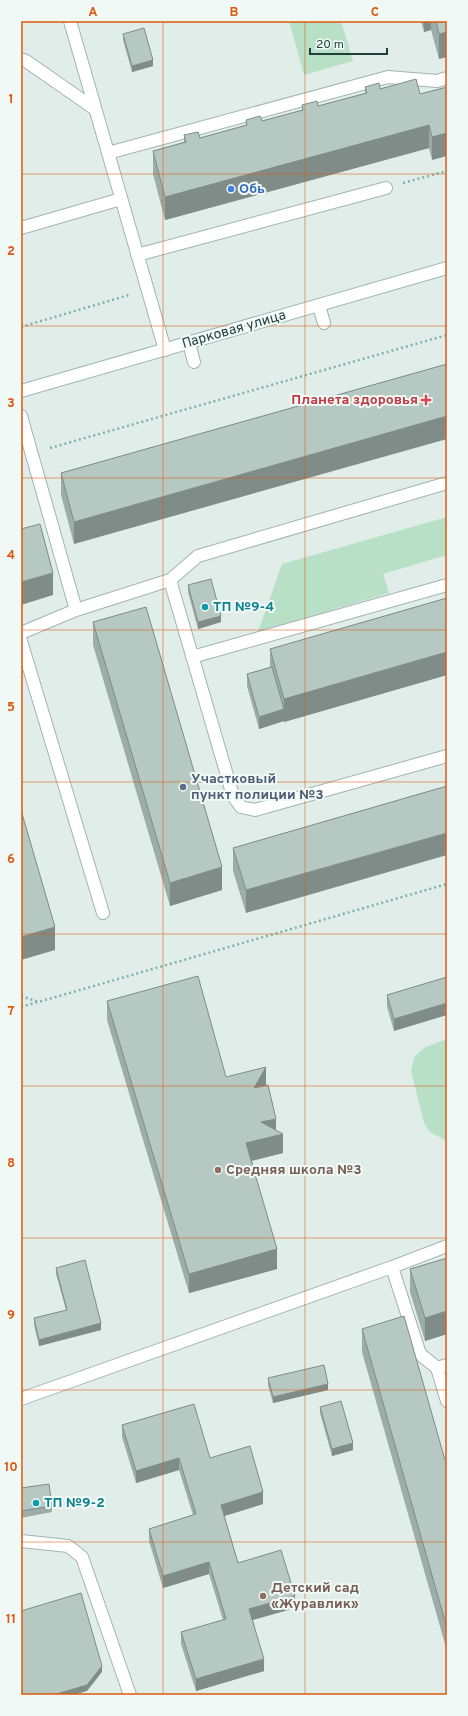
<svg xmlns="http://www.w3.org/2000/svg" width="468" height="1716" font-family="Overpass,sans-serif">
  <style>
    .green { fill: #b7e0c7 }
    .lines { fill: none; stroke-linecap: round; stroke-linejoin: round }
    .lane-casing { stroke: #a2b5b1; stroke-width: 14 }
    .secondary-casing { stroke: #9db9b3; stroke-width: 14 }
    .path { stroke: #7eb3a9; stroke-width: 2.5; stroke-dasharray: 2 3; stroke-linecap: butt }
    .lane { stroke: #fff; stroke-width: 12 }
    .secondary { stroke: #fff; stroke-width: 12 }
    .wall { fill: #9caca7 }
    .shaded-wall { fill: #7f8c88 }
    .building { fill: #b5c8c2; stroke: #7f8c88 }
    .grid { fill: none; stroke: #de580e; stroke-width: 1; stroke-opacity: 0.55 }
    .shop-dot { fill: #3f7fe0; stroke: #f1f9f6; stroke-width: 1.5 }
    .health-dot { fill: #e0444e; stroke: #f1f9f6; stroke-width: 1.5 }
    .culture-dot { fill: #0f9aa8; stroke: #f1f9f6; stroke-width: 1.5 }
    .service-dot { fill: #5c6f8a; stroke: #f1f9f6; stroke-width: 1.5 }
    .education-dot { fill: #8d6e63; stroke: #f1f9f6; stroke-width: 1.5 }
    .labels { text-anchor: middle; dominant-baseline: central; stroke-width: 4; stroke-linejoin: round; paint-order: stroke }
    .shop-label { font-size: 14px; font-weight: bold; fill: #366cbe; stroke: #f1f9f6; text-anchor: start }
    .street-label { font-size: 14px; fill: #1f3f3a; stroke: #f1f9f6 }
    .health-label { font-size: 14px; font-weight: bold; fill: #be3a42; stroke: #f1f9f6; text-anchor: end }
    .culture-label { font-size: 14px; font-weight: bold; fill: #0d838f; stroke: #f1f9f6; text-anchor: start }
    .service-label { font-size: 14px; font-weight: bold; fill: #4e5e75; stroke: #f1f9f6; text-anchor: start }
    .education-label { font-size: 14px; font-weight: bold; fill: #785e54; stroke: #f1f9f6; text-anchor: start }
    .neatline { fill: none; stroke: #de580e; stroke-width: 1.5 }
    .grid-label { font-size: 13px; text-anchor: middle; font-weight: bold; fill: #de580e }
  </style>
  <rect width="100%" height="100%" fill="#e0ede9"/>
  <!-- green -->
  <path class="green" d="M289 21H341L353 61 304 75Z
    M447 517V555L383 574 389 593 258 632 282 564Z
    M447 1039V1140H445L430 1132 424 1123 411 1071 414 1058 419 1052 426 1047Z"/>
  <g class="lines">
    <!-- lane casing -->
    <g class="lane-casing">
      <path id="lane" d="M70 21 165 350
        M21 59 26 61 95 109
        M108 153 388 77 437 81 447 78
        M21 228 121 199
        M137 255 386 188
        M319 306 324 323
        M189 343 194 362
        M21 416 76 610
        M170 580 233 796 241 807 255 810 447 756
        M21 633 76 610 170 580 198 556 447 483
        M21 641 103 913
        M192 657 447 585
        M392 1267 420 1354 437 1368
        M447 1365 437 1368 447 1401
        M21 1399 392 1267 447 1246
        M21 1541 68 1546 82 1557 130 1695"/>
    </g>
    <!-- secondary casing -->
    <g class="secondary-casing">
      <path id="secondary" d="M21 391 447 268"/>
    </g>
    <!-- path -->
    <path class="path" d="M403 183 447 171
      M21 327 129 295
      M50 448 447 335
      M21 996 39 1002
      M21 1007 447 884"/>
    <!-- lane -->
    <use href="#lane" class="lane"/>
    <!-- secondary -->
    <use href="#secondary" class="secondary"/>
  </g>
  <!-- wall -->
  <path class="wall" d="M421 21H447L439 59 431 30 424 32Z
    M123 34 153 66 132 72 123 40Z
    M365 87 420 94 447 87 432 160 429 148 165 220 153 174V151L184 142V135L200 138 246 125V120L262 121 302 110V105L318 106 365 93Z
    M447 364 74 544 61 495V473Z
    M188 585 221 622 198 629 188 592Z
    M447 598V675L284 722V721L259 729 247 686V674L270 667V649Z
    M93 622 222 890 170 906 93 645Z
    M447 786 246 913 233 871V848Z
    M447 977 394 1031 387 1007V995Z
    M107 1001 226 1077 266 1085 276 1130 283 1153 252 1161 277 1269 189 1293 107 1020Z
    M447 1258V1334L425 1341 410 1292V1269Z
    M56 1268 101 1330 39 1346 34 1325V1318L66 1310 56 1274Z
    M362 1329 447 1467V1651L362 1352Z
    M268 1378 328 1390 273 1403 268 1385Z
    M320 1407 353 1450 332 1456 320 1413Z
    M122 1425 210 1458 263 1504 224 1516 238 1563 295 1608 253 1620 264 1671 196 1691 181 1644V1632L223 1620 209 1574 163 1588 149 1541V1529L193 1515 179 1470 136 1483 122 1437Z
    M21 1488 52 1506V1512L21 1518Z"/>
  <!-- shaded-wall -->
  <path class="shaded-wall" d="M424 21H431V30L424 32Z
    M447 32V57L439 59V34Z
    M153 60V66L132 72V66Z
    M429 125V148L165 220V197Z
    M447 133V156L432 160V137Z
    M447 416V439L74 544V522Z
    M53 573V595L21 605V582Z
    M221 616V622L198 629V622Z
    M447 652V675L284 722V699Z
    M284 709V721L259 729V717Z
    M447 833V855L246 913V890Z
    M222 867V890L170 906V883Z
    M55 927V950L21 960V937Z
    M447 1003V1015L394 1031V1019Z
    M266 1067V1086L254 1088Z
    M276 1119V1136L283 1134V1153L246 1162V1143L261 1122Z
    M277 1249V1269L189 1293V1274Z
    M447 1311V1334L425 1341V1318Z
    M101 1323V1330L39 1346V1340Z
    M328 1384V1390L273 1403V1397Z
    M353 1443V1450L332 1456V1449Z
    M179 1458V1470L136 1483V1471Z
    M263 1492V1504L221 1517V1505Z
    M209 1562V1574L163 1588V1576Z
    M295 1596V1608L249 1621V1609Z
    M264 1659V1671L196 1691V1679Z
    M102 1666V1672L87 1691 74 1695H53Z"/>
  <!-- building -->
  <path class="building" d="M436 21H447V32L439 34Z
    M144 28 153 60 132 66 123 34Z
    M416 79 420 94 447 87V133L432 137 429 125 165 197 153 151 186 142 184 135 198 132 200 138 247 125 246 120 260 116 262 121 303 110 302 105 317 101 318 106 367 93 365 87 379 83 380 89Z
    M447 364V416L74 522 61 473Z
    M40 524 53 573 21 582V529Z
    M211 579 221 616 198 622 188 585Z
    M447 598V652L284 699 270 649Z
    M146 607 222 867 170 883 93 622Z
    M272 667 284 709 259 717 247 674Z
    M447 786V833L246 890 233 848Z
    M21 810 55 927 21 937Z
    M198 976 226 1077 266 1067 254 1088 268 1085 276 1119 261 1122 283 1134 246 1143 277 1249 189 1274 107 1001Z
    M447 977V1003L394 1019 387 995Z
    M447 1258V1311L425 1318 410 1269Z
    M85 1260 101 1323 39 1340 34 1318 67 1310 56 1268Z
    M404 1316 447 1467V1628L362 1329Z
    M324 1365 328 1384 273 1397 268 1378Z
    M341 1401 353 1443 332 1449 320 1407Z
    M194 1404 210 1458 250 1446 263 1492 221 1505 238 1563 281 1550 295 1596 249 1609 264 1659 196 1679 181 1632 226 1619 209 1562 163 1576 149 1529 196 1514 179 1458 136 1471 122 1425Z
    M49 1484 52 1506 21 1511V1488Z
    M81 1593 102 1666 87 1685 53 1695H21V1611Z"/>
  <!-- grid -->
  <path class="grid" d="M163 21V1695M305 21V1695M21 174H447M21 326H447M21 478H447M21 630H447M21 782H447M21 934H447M21 1086H447M21 1238H447M21 1390H447M21 1542H447"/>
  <!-- markers -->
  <circle class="shop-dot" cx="231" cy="189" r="4"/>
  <path class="health-dot" d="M424 394h4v4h4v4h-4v4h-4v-4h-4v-4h4z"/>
  <g class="culture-dot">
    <circle cx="205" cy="607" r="4"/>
    <circle cx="36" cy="1503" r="4"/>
  </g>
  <circle class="service-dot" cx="183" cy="787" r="4"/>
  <g class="education-dot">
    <circle cx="218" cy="1170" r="4"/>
    <circle cx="263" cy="1596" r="4"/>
  </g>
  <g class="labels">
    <!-- shop labels -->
    <g class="shop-label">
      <text x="239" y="189">Обь</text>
    </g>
    <!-- street labels -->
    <g class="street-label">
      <text transform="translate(234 330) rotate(-16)">Парковая улица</text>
    </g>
    <!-- health labels -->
    <g class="health-label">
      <text x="418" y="400">Планета здоровья</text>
    </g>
    <!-- culture labels -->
    <g class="culture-label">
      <text x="213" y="607">ТП №9-4</text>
      <text x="44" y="1503">ТП №9-2</text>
    </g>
    <!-- service labels -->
    <g class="service-label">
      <text x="191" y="779">Участковый<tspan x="191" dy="16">пункт полиции №3</tspan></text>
    </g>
    <!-- education labels -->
    <g class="education-label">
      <text x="226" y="1170">Средняя школа №3</text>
      <text x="271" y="1588">Детский сад<tspan x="271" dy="16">«Журавлик»</tspan></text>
    </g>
  </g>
  <!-- border -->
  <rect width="468" height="1716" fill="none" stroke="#f1f9f6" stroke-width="44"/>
  <!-- scale -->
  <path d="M310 48v6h77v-6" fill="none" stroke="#1f3f3a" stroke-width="2"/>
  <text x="316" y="48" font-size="12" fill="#1f3f3a" stroke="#f1f9f6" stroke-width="3" paint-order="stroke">20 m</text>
  <rect x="22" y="22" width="424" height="1672" class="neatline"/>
  <g class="grid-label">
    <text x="93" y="16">A</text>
    <text x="234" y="16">B</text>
    <text x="375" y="16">C</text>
    <text x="11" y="103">1</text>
    <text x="11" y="255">2</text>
    <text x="11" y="407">3</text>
    <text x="11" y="559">4</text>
    <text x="11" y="711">5</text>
    <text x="11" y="863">6</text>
    <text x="11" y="1015">7</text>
    <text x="11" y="1167">8</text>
    <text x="11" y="1319">9</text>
    <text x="11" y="1471">10</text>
    <text x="11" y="1623">11</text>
  </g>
</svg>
